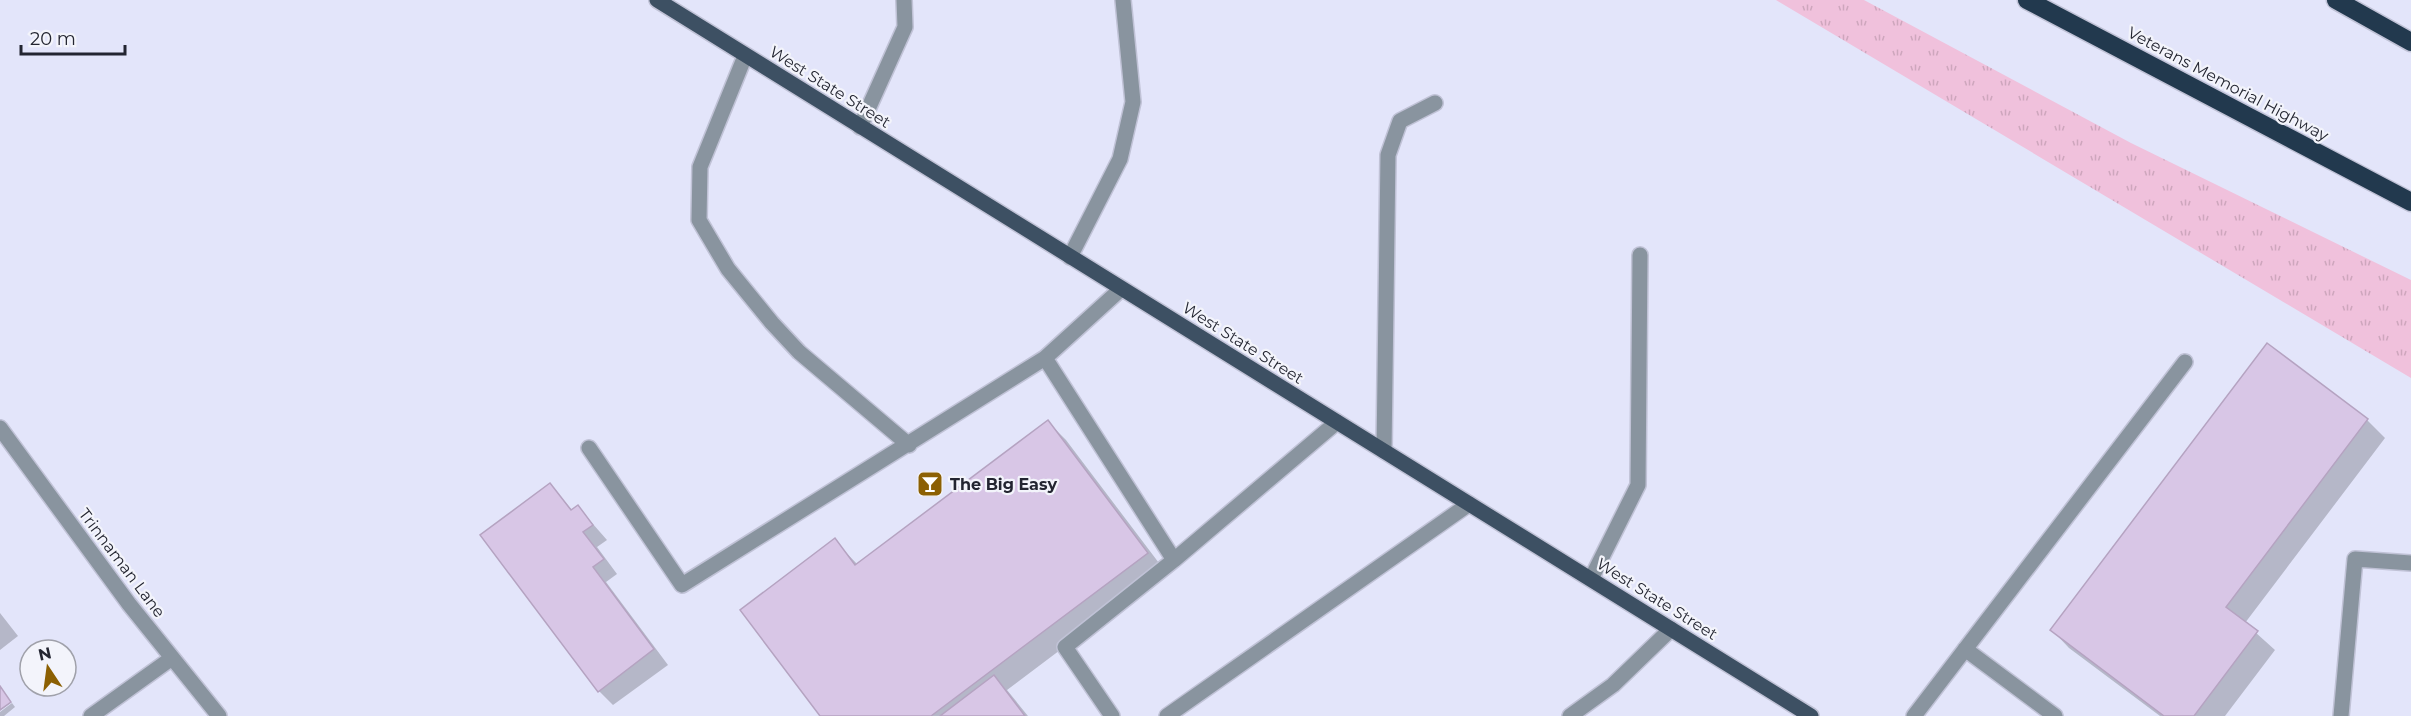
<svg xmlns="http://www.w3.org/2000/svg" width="2411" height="716" font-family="Montserrat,sans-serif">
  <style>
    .grass { fill: url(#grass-tufts) }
    .shadow { fill: #0003 }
    .building { fill: #d8c6e6; stroke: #b5a3c1; stroke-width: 1.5 }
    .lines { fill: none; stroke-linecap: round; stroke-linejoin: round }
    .minor-casing { stroke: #c0c2d6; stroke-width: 18 }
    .major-casing { stroke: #c0c2d6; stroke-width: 18 }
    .highway-casing { stroke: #c0c2d6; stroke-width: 21 }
    .minor { stroke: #89949f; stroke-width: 15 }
    .major { stroke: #3d5063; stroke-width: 15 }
    .highway { stroke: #22394e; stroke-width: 18 }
    .labels { text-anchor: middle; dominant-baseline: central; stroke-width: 4.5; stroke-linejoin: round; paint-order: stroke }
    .street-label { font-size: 16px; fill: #232531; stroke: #f3f4fb }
    .poi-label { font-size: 16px; font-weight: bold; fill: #232531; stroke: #f3f4fb; text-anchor: start }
  </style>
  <defs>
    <pattern id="grass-tufts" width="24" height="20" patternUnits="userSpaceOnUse" patternTransform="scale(1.5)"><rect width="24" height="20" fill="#f0c1dc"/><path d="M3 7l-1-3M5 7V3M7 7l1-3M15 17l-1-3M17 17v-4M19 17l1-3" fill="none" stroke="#cea6bd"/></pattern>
  </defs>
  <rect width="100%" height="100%" fill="#e3e5fa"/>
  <!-- grass -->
  <path class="grass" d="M1776 0H1864L2131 143 2411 280V378Z"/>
  <!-- shadow -->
  <path class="shadow" d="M2367 420 2385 438 2245 623 2275 650 2225 716H2160L2069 648 2052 630Z
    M1048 422 1066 440 1165 571 1007 690 1028 716H822L834 540 858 565Z
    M550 485 573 511 578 507 607 540 597 547 617 574 606 582 668 665 613 705 599 691Z
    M0 613 18 636 0 650Z
    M12 703 15 707 4 716H0V712Z"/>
  <!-- building -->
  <path class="building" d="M2267 343 2368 419 2226 607 2258 631 2194 716H2164L2050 630Z
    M1048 420 1148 553 931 716H820L740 610 835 538 855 565Z
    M550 483 571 510 578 505 593 525 583 532 604 559 593 567 654 649 598 692 480 535Z
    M994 675 1025 716H940Z
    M0 686 11 702 0 710Z"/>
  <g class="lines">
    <!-- minor casing -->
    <g class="minor-casing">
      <path id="minor" d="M745 56 700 167 699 220 728 269 772 323 799 352 909 445
        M860 127 905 27 904 0
        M1070 257 1120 159 1133 102 1123 0
        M1045 358 1174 560 1337 422
        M0 428 129 604 219 716
        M589 448 682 585 1045 358 1121 289
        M1384 451 1388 155 1400 121 1435 103
        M1591 579 1638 485 1640 255
        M1965 649 2055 716
        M91 716 172 658
        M1112 716 1065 647 1174 560
        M1167 716 1469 504
        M1570 716 1613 685 1671 629
        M1914 716 2185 362
        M2341 716 2355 559 2411 563"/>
    </g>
    <!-- major casing -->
    <g class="major-casing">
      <path id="major" d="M657 0 1811 716"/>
    </g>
    <!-- highway casing -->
    <g class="highway-casing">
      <path id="highway" d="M2027 0 2411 202
        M2336 0 2411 42"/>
    </g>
    <!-- minor -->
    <use href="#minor" class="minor"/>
    <!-- major -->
    <use href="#major" class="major"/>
    <!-- highway -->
    <use href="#highway" class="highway"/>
  </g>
  <!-- icons -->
  <defs>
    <g id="bar-square" transform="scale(1.35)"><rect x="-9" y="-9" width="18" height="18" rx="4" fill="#8c6003" stroke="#f3f4fb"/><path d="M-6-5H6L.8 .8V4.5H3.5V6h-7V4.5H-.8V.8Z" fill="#fff"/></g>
  </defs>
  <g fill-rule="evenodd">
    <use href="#bar-square" x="930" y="484"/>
  </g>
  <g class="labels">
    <!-- street labels -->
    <g class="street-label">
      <text transform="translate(2228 84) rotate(28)">Veterans Memorial Highway</text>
      <text transform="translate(830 87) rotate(32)">West State Street</text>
      <text transform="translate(1243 343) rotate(32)">West State Street</text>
      <text transform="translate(122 563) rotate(53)">Trinnaman Lane</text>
      <text transform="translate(1657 599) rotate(32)">West State Street</text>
    </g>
    <!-- poi labels -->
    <g class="poi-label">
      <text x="950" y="484">The Big Easy</text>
    </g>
  </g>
  <!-- north arrow -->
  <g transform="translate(48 668) rotate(347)"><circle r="28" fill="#f3f4fb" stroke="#a0a1aa" stroke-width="1.5"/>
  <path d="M0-4.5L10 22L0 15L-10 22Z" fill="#8c6003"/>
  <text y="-9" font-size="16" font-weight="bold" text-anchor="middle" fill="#232531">N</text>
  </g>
  <!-- scale -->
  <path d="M21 45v9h104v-9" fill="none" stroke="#232531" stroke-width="3"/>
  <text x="30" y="45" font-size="18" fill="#232531" stroke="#f3f4fb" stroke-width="4.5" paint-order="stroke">20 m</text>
</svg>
